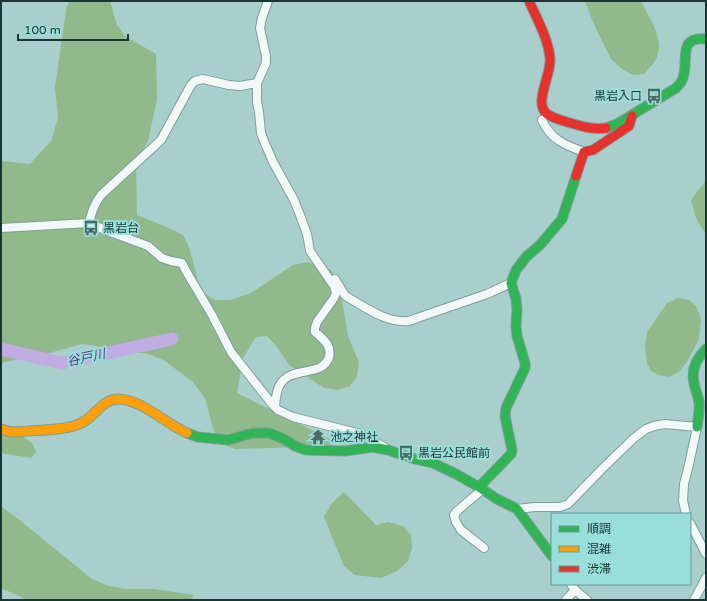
<svg xmlns="http://www.w3.org/2000/svg" width="707" height="601" font-family="'Varela Round','Noto Sans JP',sans-serif">
  <style>
    .forest { fill: #91b98b }
    .lines { fill: none; stroke-linecap: round; stroke-linejoin: round }
    .river { stroke: #c0ace2; stroke-width: 13 }
    .street-casing { stroke: #7f9e9c; stroke-width: 10 }
    .fast-casing { stroke: #7f9e9c; stroke-width: 11 }
    .slow-casing { stroke: #7f9e9c; stroke-width: 11 }
    .jam-casing { stroke: #7f9e9c; stroke-width: 11 }
    .street { stroke: #f2f8f7; stroke-width: 8 }
    .fast { stroke: #30b455; stroke-width: 9 }
    .slow { stroke: #ff9f0a; stroke-width: 9 }
    .jam { stroke: #e5322d; stroke-width: 9 }
    .labels { text-anchor: middle; dominant-baseline: central; stroke-width: 4; stroke-linejoin: round; paint-order: stroke }
    .poi-label { font-size: 12px; fill: #193534; stroke: #99ded9; text-anchor: start }
    .water-label { font-size: 13px; font-style: italic; fill: #6b328d; stroke: #99ded9 }
  </style>
  <rect width="100%" height="100%" fill="#a8cfcc"/>
  <!-- forest -->
  <path class="forest" d="M69 1H110L117 25 125 36 156 54 157 100 148 141 136 163 137 215 164 226 183 235 189 247 198 281 205 294 215 300H230L251 293 293 265 308 262 331 270 338 283 343 305 348 336 359 362 357 376 350 386 338 390 324 388 289 365 278 348 267 336 256 337 243 358 237 393 332 440 330 446 235 449 219 443 212 425 205 398 193 382 165 361 149 354 82 344 42 355 4 362 1 365V161L30 164 51 141 58 118 55 87 66 10Z
    M585 1H641C649 18 666 40 656 59 653 65 648 69 644 74L633 75 622 69 611 59 601 39 592 20Z
    M706 180V235L696 218 691 200Z
    M678 298 689 300 696 306 701 319 699 339 688 360 679 372 669 377 659 375 651 371 647 363 645 346 647 332 667 303Z
    M1 423 22 436 32 443 36 452 31 458 1 453Z
    M344 492 376 525 388 522 403 526 411 535 412 548 408 561 397 571 381 578 355 575 344 566 324 517 332 503Z
    M1 506 17 518 92 579 109 586 124 589H154L194 595 190 600H26L21 597 1 588Z"/>
  <g class="lines">
    <!-- river -->
    <path class="river" d="M1 349 62 363 172 339"/>
    <!-- street casing -->
    <g class="street-casing">
      <path id="street" d="M257 83V102L259 112 261 133 264 141 273 162 294 200 300 215 307 234 310 251 334 286 336 293 334 298 317 322 315 328V332C323 339 332 345 329 357 323 377 293 366 281 383 276 390 276 398 275 406
        M542 120C551 140 565 145 584 152
        M89 223 105 230 148 246 162 258 171 261 182 263 186 271 212 315 231 352 272 404 278 410 293 417 361 434 384 447
        M1 228 89 223C92 211 94 205 101 195L161 140 191 85 195 81 203 79 229 85 240 86 257 83 266 63V56L260 28 262 18 268 1
        M335 279 344 294 347 297C365 307 386 323 408 321 411 321 414 319 417 318L487 294 511 283
        M483 489 457 511 454 515 456 522 461 530 484 548
        M517 509 535 507H560L568 504 603 468 634 438 646 429 654 426 665 424 697 427 688 469 684 484 683 501 686 514
        M690 523 706 554
        M571 584 575 590 587 600
        M566 600 575 590
        M694 600 706 578"/>
    </g>
    <!-- fast casing -->
    <g class="fast-casing">
      <path id="fast" d="M606 128 617 124 676 88C679 85 682 82 683 78 689 60 677 36 706 39
        M697 427C698 418 700 410 699 402 698 395 695 390 694 383 691 370 697 358 706 349
        M187 433 198 437 228 440 253 433H269L284 439 295 446 306 450 345 451 373 447 388 450 415 459 433 463 456 474 479 487 497 499 517 509 552 556
        M479 487 511 454 512 450 505 416 506 408 525 368V363L517 336 516 326 517 309 516 299 511 283 516 270 527 256 540 245 562 219 576 176"/>
    </g>
    <!-- slow casing -->
    <g class="slow-casing">
      <path id="slow" d="M1 429C5 430 9 432 13 432 18 432 23 431 28 431 44 430 70 430 83 422 95 416 103 399 118 399 141 399 166 424 187 433"/>
    </g>
    <!-- jam casing -->
    <g class="jam-casing">
      <path id="jam" d="M529 1C537 19 548 38 550 58 552 74 533 103 547 114 553 118 560 120 567 122 580 126 593 130 606 128
        M576 176 584 152 593 150 629 126 632 116"/>
    </g>
    <!-- street -->
    <use href="#street" class="street"/>
    <!-- fast -->
    <use href="#fast" class="fast"/>
    <!-- slow -->
    <use href="#slow" class="slow"/>
    <!-- jam -->
    <use href="#jam" class="jam"/>
  </g>
  <!-- icons -->
  <defs>
    <g id="bus-bare" transform="scale(1.2)"><path d="M-5-6H5V4H4V6H2V4H-2V6H-4V4H-5ZM-3.5-4V0h7V-4ZM-3.5 1.2v1.5H-2V1.2ZM2 1.2v1.5H3.5V1.2Z" fill="#4b6b69" stroke="#99ded9" stroke-width="2.5" paint-order="stroke"/></g>
    <g id="temple-bare" transform="scale(1.2)"><path d="M0-6L5-2H3V0L6.5 2.5H4V6H1.5V3h-3V6H-4V2.5H-6.5L-3 0V-2H-5Z" fill="#4b6b69" stroke="#99ded9" stroke-width="2.5" paint-order="stroke"/></g>
  </defs>
  <g fill-rule="evenodd">
    <use href="#bus-bare" x="654" y="96"/>
    <use href="#bus-bare" x="91" y="228"/>
    <use href="#temple-bare" x="318" y="437"/>
    <use href="#bus-bare" x="406" y="453"/>
  </g>
  <g class="labels">
    <!-- poi labels -->
    <g class="poi-label">
      <text x="642" y="96" text-anchor="end">黒岩入口</text>
      <text x="103" y="228">黒岩台</text>
      <text x="330" y="437">池之神社</text>
      <text x="418" y="453">黒岩公民館前</text>
    </g>
    <!-- water labels -->
    <g class="water-label">
      <text transform="translate(86 358) rotate(-12)">谷戸川</text>
    </g>
  </g>
  <!-- border -->
  <rect width="707" height="601" fill="none" stroke="#193534" stroke-width="4"/>
  <!-- legend -->
  <rect x="551" y="513" width="140" height="72" fill="#99ded9" stroke="#669a97"/>
  <rect x="559" y="526" width="20" height="6" fill="#30b455" stroke="#669a97"/>
  <text x="587" y="533" font-size="12" fill="#193534">順調</text>
  <rect x="559" y="546" width="20" height="6" fill="#ff9f0a" stroke="#669a97"/>
  <text x="587" y="553" font-size="12" fill="#193534">混雑</text>
  <rect x="559" y="566" width="20" height="6" fill="#e5322d" stroke="#669a97"/>
  <text x="587" y="573" font-size="12" fill="#193534">渋滞</text>
  <!-- scale -->
  <path d="M18 34v6h110v-6" fill="none" stroke="#193534" stroke-width="2"/>
  <text x="24" y="34" font-size="12" fill="#193534" stroke="#99ded9" stroke-width="3" paint-order="stroke">100 m</text>
</svg>
